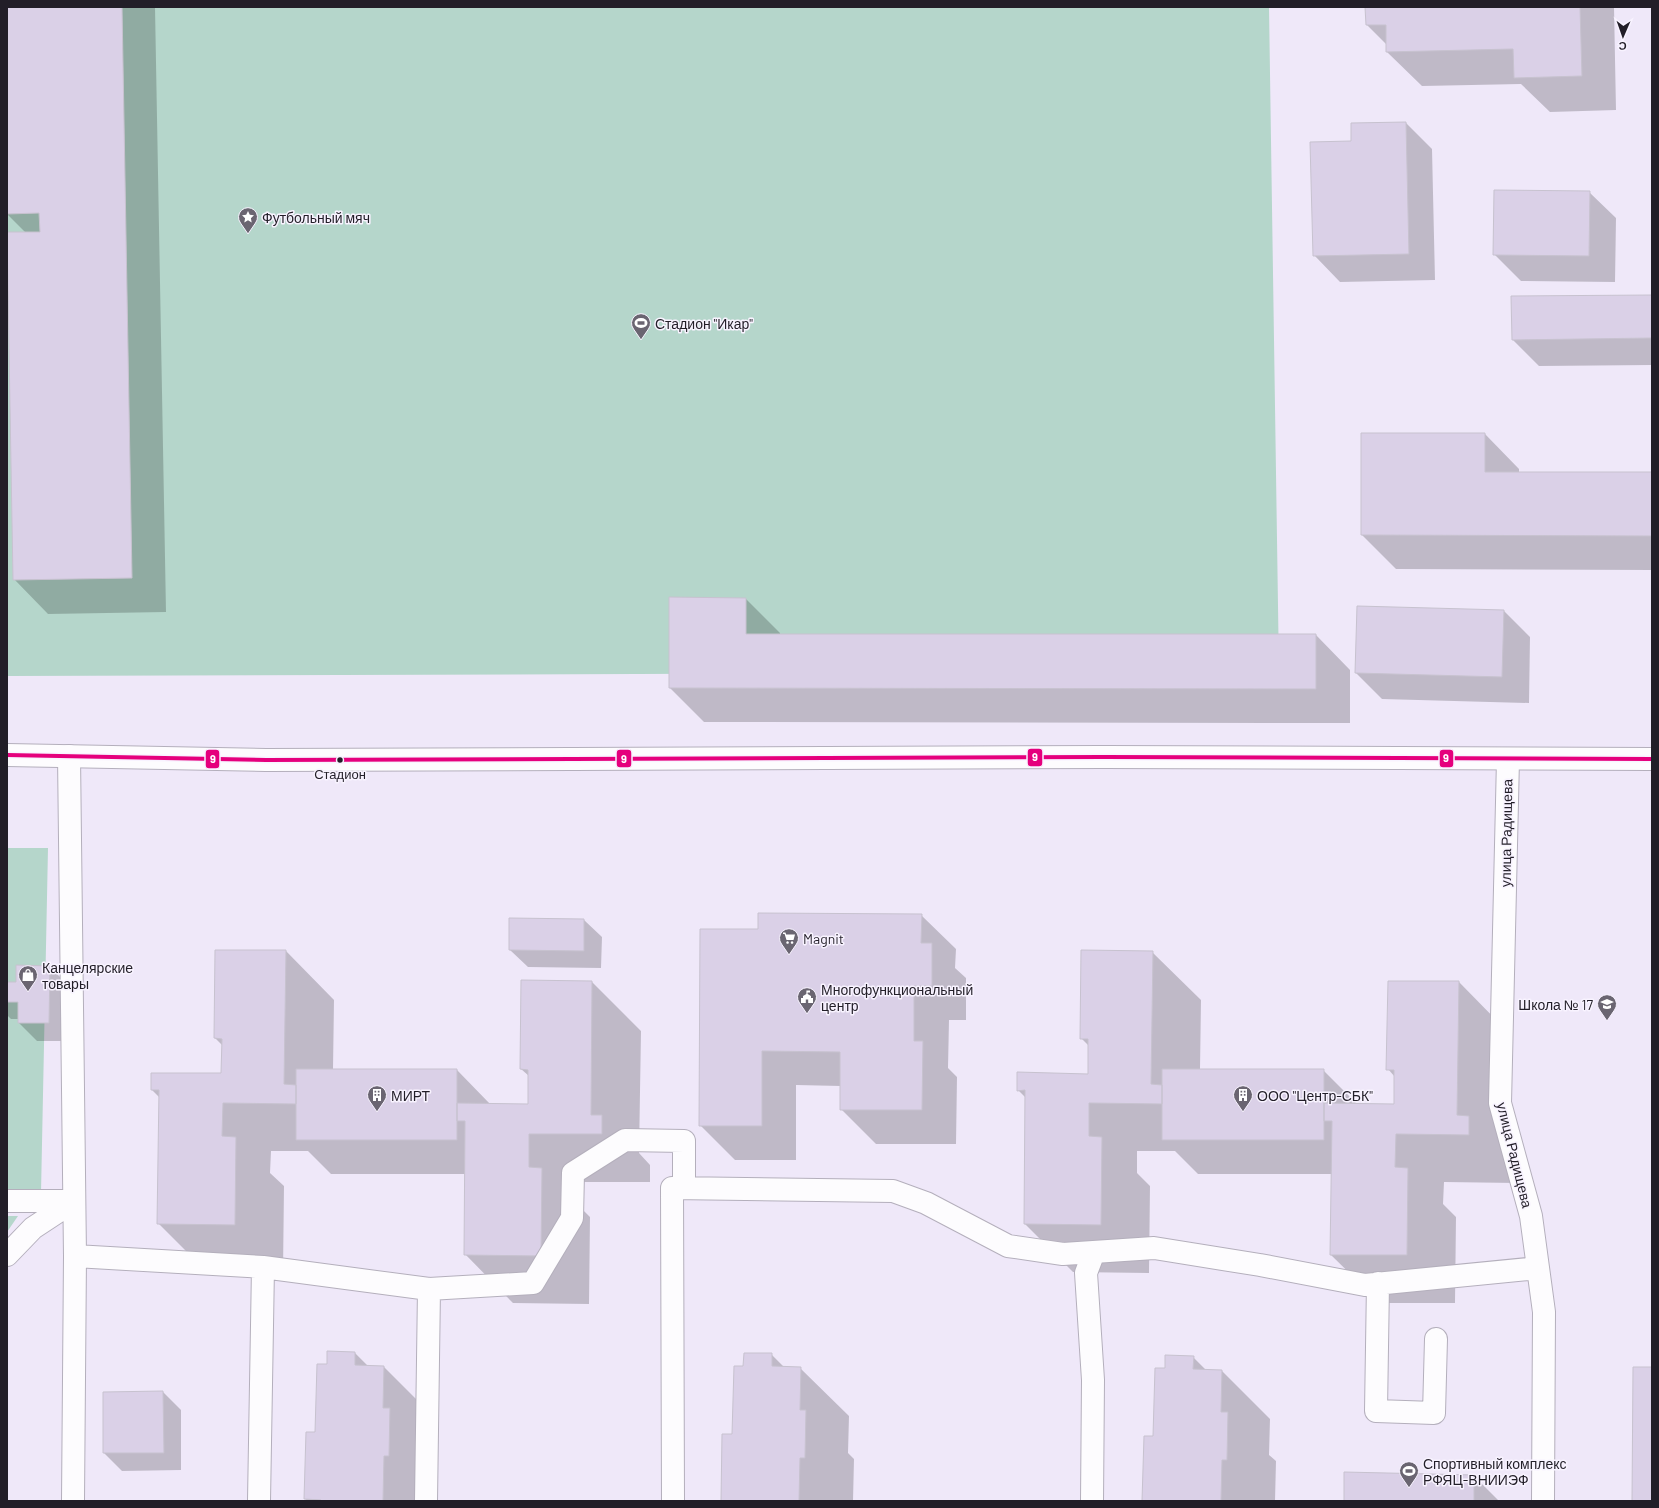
<svg xmlns="http://www.w3.org/2000/svg" width="1659" height="1508" font-family="Barlow,sans-serif">
  <style>
    .green { fill: #b5d6cb }
    .shadow { fill: #0003 }
    .building { fill: #dad0e7; stroke: #c7c2cf }
    .lines { fill: none; stroke-linecap: round; stroke-linejoin: round }
    .minor-casing { stroke: #b4afbc; stroke-width: 24 }
    .major-casing { stroke: #b4afbc; stroke-width: 24 }
    .minor { stroke: #fdfcfe; stroke-width: 22 }
    .major { stroke: #fdfcfe; stroke-width: 22 }
    .bus-1-casing { stroke: #f8f3ff; stroke-width: 7 }
    .bus-1 { stroke: #e5007d; stroke-width: 4 }
    .bus-dot { fill: #221e28; stroke: #f8f3ff; stroke-width: 1.5 }
    .labels { text-anchor: middle; dominant-baseline: central; stroke-width: 3; stroke-linejoin: round; paint-order: stroke }
    .bus-label { font-size: 13px; fill: #221e28; stroke: #f8f3ff }
    .poi-label { font-size: 14px; fill: #221e28; stroke: #f8f3ff; text-anchor: start }
    .street-label { font-size: 14px; fill: #221e28; stroke: #f8f3ff }
    .line-badge { stroke: #f8f3ff; stroke-width: 1.5 }
    .badge-label { font-size: 11px; text-anchor: middle; font-weight: bold; fill: #fff }
  </style>
  <rect width="100%" height="100%" fill="#efe8f9"/>
  <!-- green -->
  <path class="green" d="M7 7H1269L1279 672 7 676Z
    M7 848H48L41 1193 7 1192Z
    M7 1216H18L7 1232Z"/>
  <!-- shadow -->
  <path class="shadow" d="M7 7H155L166 612 48 614 14 579 7 233H26L7 214Z
    M1366 7H1614L1616 110 1550 112 1521 84 1422 86 1387 52V45L1367 25Z
    M1406 123 1432 149 1435 280 1340 282 1314 255 1352 142Z
    M1589 192 1616 218 1615 282 1521 281 1494 254Z
    M1652 296V365L1539 366 1513 340Z
    M1485 434 1519 469V473H1652V570L1396 569 1362 535Z
    M746 599 780 633V635H1316L1350 670V723L704 722 670 688Z
    M1504 611 1530 637 1529 703 1382 699 1356 673Z
    M921 915 956 949 955 968 966 978V1020H949L948 1068 957 1077 956 1144H876L841 1109V1086L796 1085V1160H735L700 1125 759 930Z
    M584 920 602 937 601 968 528 967 510 950Z
    M286 951 334 1000 333 1070H457L491 1105H529V1076L521 1069 522 981 592 982 641 1031 639 1153 650 1165V1182H577V1204L590 1217 589 1304 513 1303 465 1254 466 1174H331L308 1151H271L270 1173 284 1186 283 1273 207 1272 158 1223 160 1098 152 1090 222 1074 223 1046 215 1038Z
    M1152 952 1201 1000 1200 1070H1323L1358 1105H1395V1077L1388 1069 1459 982 1507 1031 1505 1154 1517 1183 1444 1182 1443 1204 1456 1217 1455 1303H1380L1331 1255 1332 1174H1198L1175 1151H1137V1173L1150 1186 1149 1273 1073 1272 1025 1224 1026 1098 1018 1090 1089 1075V1046L1081 1038Z
    M50 967 68 985 67 1041H37L19 1023V1019H11L7 1015V983H17Z
    M355 1353 368 1366 384 1367 432 1415 431 1451 438 1457 437 1501H308L305 1499 328 1365Z
    M771 1354 785 1368H800L849 1416 848 1453 854 1459 853 1501H722L744 1367Z
    M1193 1357 1206 1370 1222 1371 1270 1419 1269 1455 1276 1461 1275 1501H1143L1166 1369Z
    M163 1392 181 1410V1470L122 1471 104 1453Z
    M1474 1476 1499 1501H1345Z"/>
  <!-- building -->
  <path class="building" d="M7 7H122L132 578 13 580 7 232H40L39 213 7 214Z
    M1365 7H1580L1582 76 1514 78 1513 49 1386 52V25H1366Z
    M1406 122 1409 254 1313 256 1310 142 1351 141V123Z
    M1494 190 1590 191 1589 256 1493 255Z
    M1652 295V338L1512 340 1511 296Z
    M1361 433H1485V472H1652V536L1361 535Z
    M669 597 746 598V634H1316V689L669 688Z
    M1357 606 1504 610 1502 677 1355 673Z
    M758 913 922 914 921 943H932V986H914V1041H923L922 1110H840V1052L762 1051V1126H699L700 929H758Z
    M509 918 584 919V951L509 950Z
    M215 950H286L284 1084 296 1085V1104L223 1103 222 1136 236 1137 235 1225 157 1224 159 1090H151V1073H221L222 1039 214 1038Z
    M1081 950 1153 951 1151 1084 1162 1085V1104L1089 1103V1136L1102 1137 1101 1225 1024 1224 1025 1090 1017 1091V1072L1088 1074V1039H1080Z
    M16 965 50 966 49 1023H18V1002H7V982H16Z
    M521 980 592 981 591 1115H602V1134H529V1167L542 1168 541 1256 464 1255 465 1121H457V1103L528 1104V1070L520 1069Z
    M1388 981H1459L1457 1115 1469 1116V1135L1396 1134 1395 1167 1408 1168 1407 1255H1330L1332 1121H1324V1103L1394 1104V1070H1386Z
    M296 1069H457V1140H296Z
    M1162 1069H1324V1140H1162Z
    M327 1351 355 1352V1365L384 1366 383 1408H390L389 1456H384L383 1501H321V1500L304 1499 306 1432H315L317 1364H327Z
    M744 1353H772V1366L801 1367 800 1410H806L805 1458H800L799 1501H721L722 1434H732L734 1366H743Z
    M1165 1355 1194 1356 1193 1369 1222 1370 1221 1412H1228L1227 1460H1222L1221 1501H1142L1144 1436H1153L1155 1368H1165Z
    M1633 1367H1652V1501H1632Z
    M163 1391 164 1453H103V1392Z
    M1344 1472 1474 1475V1501H1344Z"/>
  <g class="lines">
    <!-- minor casing -->
    <g class="minor-casing">
      <path id="minor" d="M69 756 75 1256 73 1501
        M1508 759 1500 1103 1531 1216 1544 1312 1543 1501
        M7 1201H74
        M7 1255 33 1228 74 1201
        M75 1256 263 1267 429 1289 426 1501
        M1378 1283 1376 1411 1434 1413 1436 1339
        M429 1289 533 1283 572 1218 573 1173 625 1140 684 1141V1188
        M259 1501 263 1267
        M673 1501 672 1188 893 1191 926 1203 1008 1246 1063 1254 1154 1248 1260 1265 1365 1285 1538 1268
        M1092 1501 1093 1380 1086 1273 1094 1252"/>
    </g>
    <!-- major casing -->
    <g class="major-casing">
      <path id="major" d="M7 755 266 760 1104 757 1652 759"/>
    </g>
    <!-- minor -->
    <use href="#minor" class="minor"/>
    <!-- major -->
    <use href="#major" class="major"/>
    <!-- bus-1 casing -->
    <g class="bus-1-casing">
      <path id="bus-1" d="M7 755 266 760 1104 757 1652 759"/>
    </g>
    <!-- bus-1 -->
    <use href="#bus-1" class="bus-1"/>
  </g>
  <!-- icons -->
  <defs>
    <g id="sight-pin" transform="scale(1)"><path d="M0 17L-7.5 6A9.5 9.5 0 1 1 7.5 6Z" fill="#6a6571" stroke="#f8f3ff"/><path d="M0-6L1.8-2.2L6-1.7L2.9 1.2L3.7 5.4L0 3.3L-3.7 5.4L-2.9 1.2L-6-1.7L-1.8-2.2Z" fill="#fff"/></g>
    <g id="stadium-pin" transform="scale(1)"><path d="M0 17L-7.5 6A9.5 9.5 0 1 1 7.5 6Z" fill="#6a6571" stroke="#f8f3ff"/><path d="M0-5a6.5 5 0 1 0 0 10a6.5 5 0 1 0 0-10ZM-3.5-1.8h7v3.6h-7Z" fill="#fff"/></g>
    <g id="supermarket-pin" transform="scale(1)"><path d="M0 17L-7.5 6A9.5 9.5 0 1 1 7.5 6Z" fill="#6a6571" stroke="#f8f3ff"/><path d="M-6-5.5h2.5l.6 2H6L4.5 2H-2.5L-4.4-4H-6ZM-1.5 3.2a1.3 1.3 0 1 0 .1 0ZM3 3.2a1.3 1.3 0 1 0 .1 0Z" fill="#fff"/></g>
    <g id="shop-pin" transform="scale(1)"><path d="M0 17L-7.5 6A9.5 9.5 0 1 1 7.5 6Z" fill="#6a6571" stroke="#f8f3ff"/><path d="M-5-2.5h2.3a2.7 3.5 0 0 1 5.4 0H5L5.5 6h-11ZM-1.5-2.5h3a1.5 2.3 0 0 0-3 0Z" fill="#fff"/></g>
    <g id="civic-pin" transform="scale(1)"><path d="M0 17L-7.5 6A9.5 9.5 0 1 1 7.5 6Z" fill="#6a6571" stroke="#f8f3ff"/><path d="M-.6-6.5H3V-4.5H.6V-3L4-1V1h2V6H-6V1h2V-1L-.6-3ZM-1.2 2.5V6h2.4V2.5Z" fill="#fff"/></g>
    <g id="school-pin" transform="scale(1)"><path d="M0 17L-7.5 6A9.5 9.5 0 1 1 7.5 6Z" fill="#6a6571" stroke="#f8f3ff"/><path d="M0-5L7-2L0 1L-7-2ZM-4 1L0 2.5L4 1V4Q0 6-4 4Z" fill="#fff"/></g>
    <g id="building-pin" transform="scale(1)"><path d="M0 17L-7.5 6A9.5 9.5 0 1 1 7.5 6Z" fill="#6a6571" stroke="#f8f3ff"/><path d="M-4-6H4V6H1V3H-1V6H-4ZM-2.5-4.3h1.7v1.8h-1.7ZM.8-4.3h1.7v1.8H.8ZM-2.5-1h1.7V.8h-1.7ZM.8-1h1.7V.8H.8Z" fill="#fff"/></g>
  </defs>
  <g fill-rule="evenodd">
    <use href="#sight-pin" x="248" y="217"/>
    <use href="#stadium-pin" x="641" y="323"/>
    <use href="#supermarket-pin" x="789" y="938"/>
    <use href="#shop-pin" x="28" y="975"/>
    <use href="#civic-pin" x="807" y="997"/>
    <use href="#school-pin" x="1607" y="1004"/>
    <use href="#building-pin" x="377" y="1095"/>
    <use href="#building-pin" x="1243" y="1095"/>
    <use href="#stadium-pin" x="1409" y="1471"/>
  </g>
  <!-- markers -->
  <circle class="bus-dot" cx="340" cy="760" r="3.5"/>
  <g class="labels">
    <!-- bus labels -->
    <g class="bus-label">
      <text x="340" y="774">Стадион</text>
    </g>
    <!-- poi labels -->
    <g class="poi-label">
      <text x="262" y="217">Футбольный мяч</text>
      <text x="655" y="323">Стадион "Икар"</text>
      <text x="803" y="938">Magnit</text>
      <text x="42" y="967">Канцелярские<tspan x="42" dy="16">товары</tspan></text>
      <text x="821" y="989">Многофункциональный<tspan x="821" dy="16">центр</tspan></text>
      <text x="1593" y="1004" text-anchor="end">Школа № 17</text>
      <text x="391" y="1095">МИРТ</text>
      <text x="1257" y="1095">ООО "Центр-СБК"</text>
      <text x="1423" y="1463">Спортивный комплекс<tspan x="1423" dy="16">РФЯЦ-ВНИИЭФ</tspan></text>
    </g>
    <!-- street labels -->
    <g class="street-label">
      <text transform="translate(1506 833) rotate(-89)">улица Радищева</text>
      <text transform="translate(1515 1155) rotate(76)">улица Радищева</text>
    </g>
  </g>
  <g class="line-badge">
    <rect x="1027" y="748" width="16" height="19" rx="4" fill="#e5007d"/>
    <rect x="1439" y="749" width="15" height="19" rx="4" fill="#e5007d"/>
    <rect x="616" y="749" width="16" height="19" rx="4" fill="#e5007d"/>
    <rect x="205" y="749" width="15" height="20" rx="4" fill="#e5007d"/>
  </g>
  <g class="badge-label">
    <text x="1035" y="761">9</text>
    <text x="1446" y="762">9</text>
    <text x="624" y="763">9</text>
    <text x="213" y="763">9</text>
  </g>
  <!-- border -->
  <rect width="1659" height="1508" fill="none" stroke="#221e28" stroke-width="16"/>
  <!-- north arrow -->
  <g transform="translate(1623 36) rotate(182)" stroke="#f8f3ff" stroke-width="3" paint-order="stroke">
  <path d="M0-3L7 15L0 10L-7 15Z" fill="#221e28"/>
  <text y="-6" font-size="11" font-weight="bold" text-anchor="middle" fill="#221e28">С</text>
  </g>
</svg>
